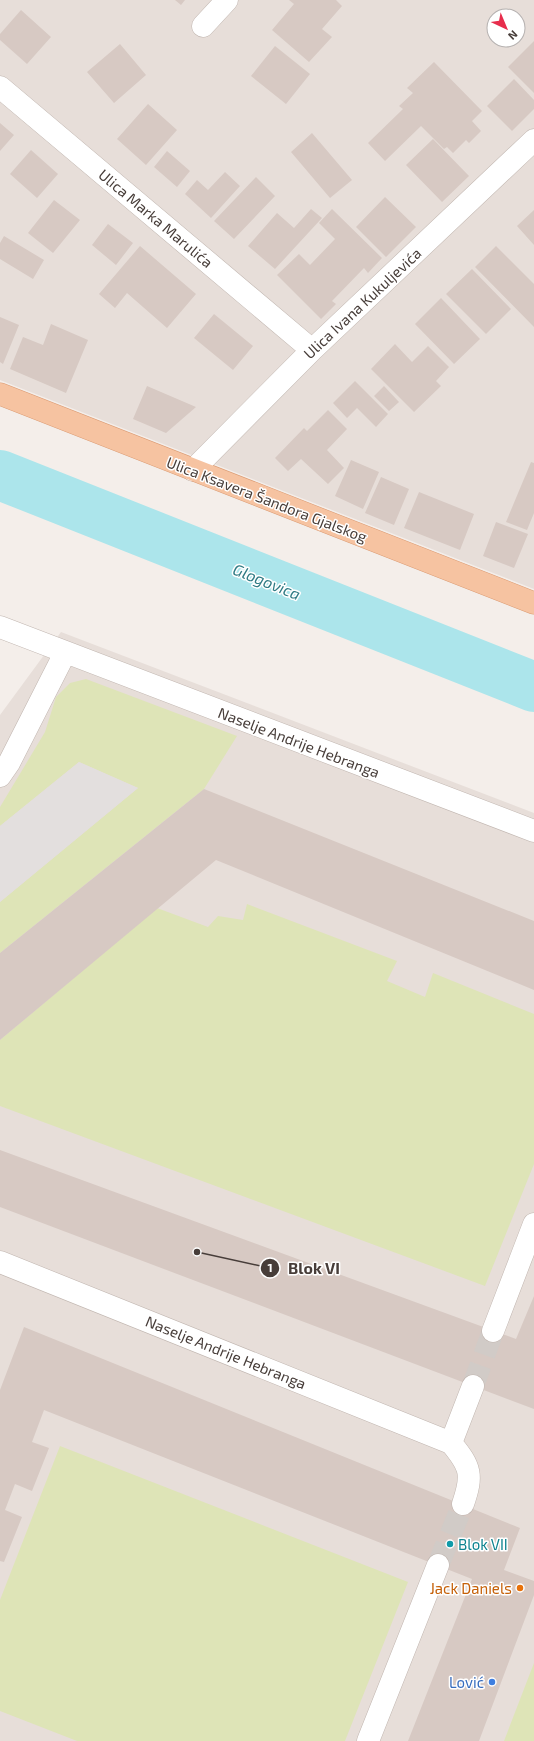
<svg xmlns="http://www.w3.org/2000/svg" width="534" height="1741" font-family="'Exo 2',sans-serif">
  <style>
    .residential { fill: #e7ded9; fill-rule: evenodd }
    .green { fill: #dee4b7 }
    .parking { fill: #e3dfde }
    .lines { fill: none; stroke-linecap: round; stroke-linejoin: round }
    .river { stroke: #ace5eb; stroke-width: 50 }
    .building { fill: #d7c9c3 }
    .minor-tunnel { stroke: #d1cbc7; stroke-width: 22; stroke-dasharray: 22 11; stroke-linecap: butt }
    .minor-casing { stroke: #c1b6b0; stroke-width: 23 }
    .primary-casing { stroke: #da9a72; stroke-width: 23 }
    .minor { stroke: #fff; stroke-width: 22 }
    .primary { stroke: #f6c3a1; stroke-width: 22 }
    .culture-dot { fill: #0f9aa8; stroke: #fff; stroke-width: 1.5 }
    .food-dot { fill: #e8710a; stroke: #fff; stroke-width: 1.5 }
    .shop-dot { fill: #3f7fe0; stroke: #fff; stroke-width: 1.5 }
    .labels { text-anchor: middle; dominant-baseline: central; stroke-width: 3; stroke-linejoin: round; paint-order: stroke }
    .street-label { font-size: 15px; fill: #473d39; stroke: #fff }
    .culture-label { font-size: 15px; fill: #0d838f; stroke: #fff; text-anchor: start }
    .food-label { font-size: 15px; fill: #c56008; stroke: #fff; text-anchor: end }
    .shop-label { font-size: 15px; fill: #366cbe; stroke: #fff; text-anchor: end }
    .water-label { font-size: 16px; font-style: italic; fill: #307b84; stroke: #fff }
    .leader { fill: none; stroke: #473d39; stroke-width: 1.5 }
    .callout-dot { fill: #473d39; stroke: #fff; stroke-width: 1.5 }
    .mark-label { font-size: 12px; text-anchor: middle; font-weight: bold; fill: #fff }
    .callout-label { font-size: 16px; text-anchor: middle; font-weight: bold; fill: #473d39; stroke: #fff; stroke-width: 3; stroke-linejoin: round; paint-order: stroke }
  </style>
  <rect width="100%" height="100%" fill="#f4eeea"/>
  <!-- residential -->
  <path class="residential" d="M0 0H534V589L0 380ZM494 16H518V40H494Z
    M61 632 534 813V1741H0V715Z"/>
  <!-- green -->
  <path class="green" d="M86 679 237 736 204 789 0 953V902L138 788 79 762 0 826V807L45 732 56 697 70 683Z
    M247 904 397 961 387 981 425 997 433 973 534 1014V1164L485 1286 0 1106V1040L157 908 208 927 218 916 243 920Z
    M60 1446 408 1582 345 1741H77L0 1711V1600Z
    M534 1663V1741H504Z"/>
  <!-- parking -->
  <path class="parking" d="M79 762 138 788 0 902V826Z"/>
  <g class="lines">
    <!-- river -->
    <path class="river" d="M0 475 534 687"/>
  </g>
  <!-- building -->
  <path class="building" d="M175 0H185L181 5Z
    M289 0H336L342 6 322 29 332 37 309 62 272 30 294 4Z
    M21 10 51 37 27 64 0 40V34Z
    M534 41V93L508 67Z
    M120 44 146 75 114 103 87 72Z
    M275 46 310 74 286 104 251 76Z
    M434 62 482 111 472 121 481 131 469 143 466 140 453 153 447 147 444 149 421 126 385 161 368 143 403 109 399 106 413 93 407 88Z
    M514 79 534 100V109L512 131 487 106Z
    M148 104 177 130 146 165 117 139Z
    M0 123 14 135 0 151Z
    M312 133 352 180 330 198 291 152Z
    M433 139 469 176 442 202 406 165Z
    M31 150 58 174 37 198 10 174Z
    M167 151 190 171 177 187 154 167Z
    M225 172 240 186 211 218 185 194 197 180 208 190Z
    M256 177 275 196 234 239 214 221Z
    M385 197 416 227 386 257 356 227Z
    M54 200 80 220 53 253 28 233Z
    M311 209 322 218 275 269 248 246 277 213 294 228Z
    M332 209 382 258 368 273 364 268 332 301 336 304 321 319 277 275 299 254 310 265 335 239 319 223Z
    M534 210V245L517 226Z
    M108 224 133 243 116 265 92 245Z
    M4 236 44 260 33 279 0 259V243Z
    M140 246 196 294 167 328 127 293 115 308 99 294Z
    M496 246 534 284V327L475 267Z
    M472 269 511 309 486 334 446 294Z
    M441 298 480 339 454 364 415 324Z
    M214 314 253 346 233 370 194 338Z
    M0 317 19 325 3 364 0 362Z
    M51 324 88 340 66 393 10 369 23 337 43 345Z
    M395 344 412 362 428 346 449 367 436 381 441 386 414 412 371 369Z
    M355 381 388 414 376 427 357 408 347 418 333 403Z
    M147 386 196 407 166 433 133 419Z
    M384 386 399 402 389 411 374 396Z
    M328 410 347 429 327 450 344 468 328 484 301 459 288 471 275 458 304 428 307 431Z
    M351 460 379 472 363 509 335 496Z
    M531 462 534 463V513L527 530 506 522Z
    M381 477 409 489 394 525 365 513Z
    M419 492 474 514 460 550 404 528Z
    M496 522 528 534 514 568 483 556Z
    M204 789 534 921V990L216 860 0 1040V953Z
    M0 1150 516 1339 534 1296V1409L0 1207Z
    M24 1327 520 1528 504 1570 534 1581V1595L479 1741H408L472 1579 44 1410 32 1442 49 1448 32 1491 15 1484 5 1510 22 1517 4 1562 0 1561V1390Z"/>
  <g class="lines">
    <!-- minor-tunnel -->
    <path class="minor-tunnel" d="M473 1386 493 1331
      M438 1565 463 1504"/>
    <!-- minor casing -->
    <g class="minor-casing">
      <path id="minor" d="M203 26 227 0
        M0 87 312 350
        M193 470 312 350 534 140
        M0 627 534 831
        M0 776 9 763 65 653
        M0 1262 451 1443 473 1386
        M493 1331 534 1224
        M451 1443C471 1467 473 1475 463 1504
        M368 1741 438 1565"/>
    </g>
    <!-- primary casing -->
    <g class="primary-casing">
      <path id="primary" d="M0 394 534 603"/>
    </g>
    <!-- minor -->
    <use href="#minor" class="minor"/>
    <!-- primary -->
    <use href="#primary" class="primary"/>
  </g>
  <!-- markers -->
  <circle class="culture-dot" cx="450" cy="1544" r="4"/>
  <circle class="food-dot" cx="520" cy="1588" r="4"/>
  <circle class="shop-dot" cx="492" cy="1682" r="4"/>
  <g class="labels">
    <!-- street labels -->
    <g class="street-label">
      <text transform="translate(156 218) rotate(40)">Ulica Marka Marulića</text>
      <text transform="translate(362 303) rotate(-43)">Ulica Ivana Kukuljevića</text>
      <text transform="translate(267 499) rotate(21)">Ulica Ksavera Šandora Gjalskog</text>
      <text transform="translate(299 742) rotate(21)">Naselje Andrije Hebranga</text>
      <text transform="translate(226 1352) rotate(22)">Naselje Andrije Hebranga</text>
    </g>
    <!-- culture labels -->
    <g class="culture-label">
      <text x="458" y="1544">Blok VII</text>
    </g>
    <!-- food labels -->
    <g class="food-label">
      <text x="512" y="1588">Jack Daniels</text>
    </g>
    <!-- shop labels -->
    <g class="shop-label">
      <text x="484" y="1682">Lović</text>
    </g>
    <!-- water labels -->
    <g class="water-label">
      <text transform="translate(267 581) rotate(22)">Glogovica</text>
    </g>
  </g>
  <!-- callouts -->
  <path class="leader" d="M197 1252L270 1268"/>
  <g class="callout-dot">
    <circle cx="197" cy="1252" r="4"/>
    <circle cx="270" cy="1268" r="10"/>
  </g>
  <g class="mark-label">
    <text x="270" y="1272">1</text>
  </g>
  <g class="callout-label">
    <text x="314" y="1274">Blok VI</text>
  </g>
  <!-- north arrow -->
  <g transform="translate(506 28) rotate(136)"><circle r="19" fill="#ffffff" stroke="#b5b1b0"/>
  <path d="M0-3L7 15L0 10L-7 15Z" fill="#e72d4c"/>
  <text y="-6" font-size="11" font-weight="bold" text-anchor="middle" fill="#473d39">N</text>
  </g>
</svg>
